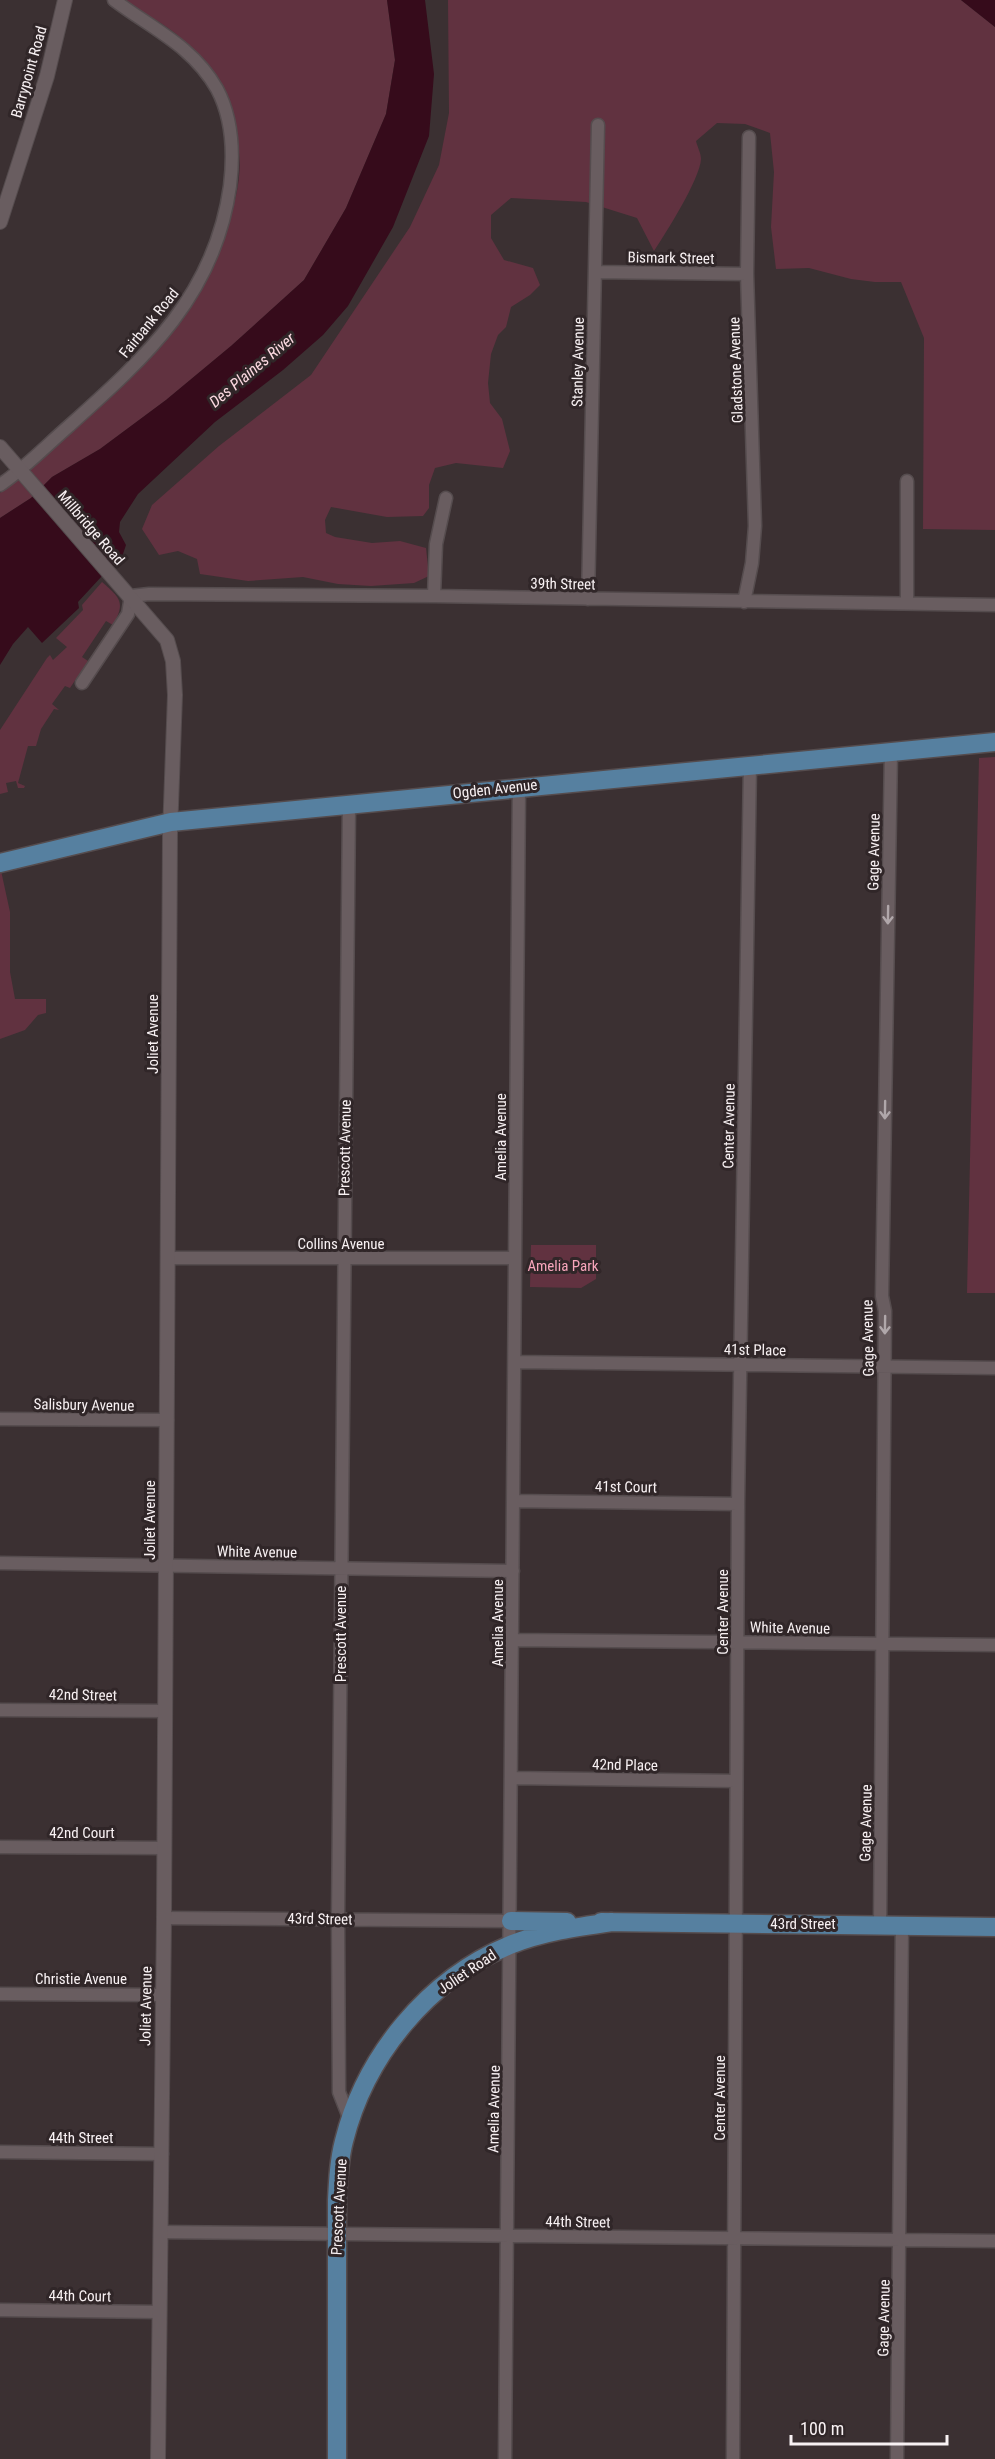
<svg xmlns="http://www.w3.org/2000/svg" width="995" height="2459" font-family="'Roboto Condensed',sans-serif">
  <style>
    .green { fill: #613240 }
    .water { fill: #360b1b }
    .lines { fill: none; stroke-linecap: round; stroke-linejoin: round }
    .minor-casing { stroke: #554c4e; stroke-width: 15 }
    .tertiary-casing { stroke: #554c4e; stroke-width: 16 }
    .primary-casing { stroke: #554c4e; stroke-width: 21 }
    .minor { stroke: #695d60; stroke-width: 12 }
    .tertiary { stroke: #695d60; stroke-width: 14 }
    .primary { stroke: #5680a0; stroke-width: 18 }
    .oneway { stroke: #b0a7aa }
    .labels { text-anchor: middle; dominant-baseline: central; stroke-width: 6; stroke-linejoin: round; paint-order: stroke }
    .street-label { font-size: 15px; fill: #f8f1f3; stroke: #302628 }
    .park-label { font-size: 15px; fill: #f7a5bb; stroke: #302628 }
    .water-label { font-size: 16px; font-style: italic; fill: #fcd9e1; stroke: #302628 }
  </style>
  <rect width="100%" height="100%" fill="#3b3032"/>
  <!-- green -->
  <path class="green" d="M122 0H387L395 60 386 114 346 208 304 280 231 346 166 400 100 449 52 477 31 498 0 518V493C91 412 194 342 230 219 244 171 244 144 222 100 211 78 202 57 183 40 165 23 142 13 122 0Z
    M448 0H961L995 27V530L923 529 924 338 901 282H875L851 279 809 268 776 269 771 227 774 172 770 133 745 124 717 123 696 141C697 146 701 153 701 159 700 179 666 233 654 251L637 218 586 202 511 198 491 215V238L504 260 533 268 540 285 530 295 511 307 506 327 498 335 491 354 488 383 490 403 502 419 510 451 503 468 456 463 435 468 429 485V508L423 516 387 517 331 507 325 520 326 533 335 537 372 543 400 541 426 548 429 576 414 583 371 586 338 584 303 577 248 581 200 574 197 559 178 551 159 555 142 529 152 505 219 446 311 375 410 227 439 165 449 113Z
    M102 582C120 598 126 602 113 625L106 621 82 657 88 661 70 688 65 686 52 704 59 710 54 709 41 729 36 746H28L18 783 25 786 24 788H18L16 781 6 783 8 792 0 794V730L47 658 50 655 53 660 67 647 56 638 83 610 82 605Z
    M995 757V1293H967L979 758Z
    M0 866 10 912V972L15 999H46V1013L38 1015 25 1030 0 1039Z
    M531 1245H596V1279L581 1288 530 1287Z"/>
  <!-- water -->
  <path class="water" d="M387 0H425L434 74 429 136 393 227 348 306 323 335 283 370 215 422 138 494 120 522 119 532 126 545 121 560 102 576 78 602 79 608 42 643 28 627 13 644 0 665V518L31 498 52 477 100 449 166 400 231 346 304 280 346 208 386 114 395 60Z
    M961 0H995V27Z"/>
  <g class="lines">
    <!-- minor casing -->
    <g class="minor-casing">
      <path id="minor" d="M595 272 747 274
        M907 481V603
        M0 485C24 469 47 445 69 426 147 356 215 295 230 186 234 153 233 119 217 89 193 46 151 28 114 0
        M434 596 436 544 446 498
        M588 599 598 125
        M744 602 752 563 755 526 747 274 749 137
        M82 683 128 614 131 596 149 594 434 596 995 605
        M349 805 338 1919 339 2092 350 2120
        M168 1258H515
        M515 1362 995 1368
        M0 1419 167 1420
        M514 1501 738 1504
        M0 1563 513 1571
        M513 1640 995 1645
        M0 1710 165 1711
        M512 1778 736 1781
        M0 1847 164 1848
        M164 1918 511 1921
        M880 1925 885 1311 882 1296 891 751
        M0 1994 163 1995
        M0 2152 162 2154
        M161 2232 995 2241
        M0 2310 159 2312
        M505 2459 519 787
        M733 2459 738 1504 750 765
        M897 2459 902 1925"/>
    </g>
    <!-- tertiary casing -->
    <g class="tertiary-casing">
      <path id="tertiary" d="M0 222 47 76 65 0
        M0 447 167 640 173 661 175 695 170 833 164 1918 158 2459"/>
    </g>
    <!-- primary casing -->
    <g class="primary-casing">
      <path id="primary" d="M0 863 171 822 995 742
        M511 1921 567 1922
        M601 1922 995 1927
        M337 2459V2200C338 2180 339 2160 344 2141 365 2056 428 1979 510 1945 542 1932 577 1927 612 1922"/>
    </g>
    <!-- minor -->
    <use href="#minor" class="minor"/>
    <!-- tertiary -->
    <use href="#tertiary" class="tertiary"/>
    <!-- primary -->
    <use href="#primary" class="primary"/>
  </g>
  <!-- one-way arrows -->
  <defs><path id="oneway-shaft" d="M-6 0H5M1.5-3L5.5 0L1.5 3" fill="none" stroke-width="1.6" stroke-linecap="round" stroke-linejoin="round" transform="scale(1.5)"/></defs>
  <g class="oneway">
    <use href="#oneway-shaft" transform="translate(888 915) rotate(91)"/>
    <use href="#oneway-shaft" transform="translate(885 1110) rotate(91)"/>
    <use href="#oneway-shaft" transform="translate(885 1325) rotate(91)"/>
  </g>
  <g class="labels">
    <!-- street labels -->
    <g class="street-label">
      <text transform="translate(29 72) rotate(-74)">Barrypoint Road</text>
      <text transform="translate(671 258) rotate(1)">Bismark Street</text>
      <text transform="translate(149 323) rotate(-51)">Fairbank Road</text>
      <text transform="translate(578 362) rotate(-89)">Stanley Avenue</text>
      <text transform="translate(736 370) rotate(-92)">Gladstone Avenue</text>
      <text transform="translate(91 528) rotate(49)">Millbridge Road</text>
      <text transform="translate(563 584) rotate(1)">39th Street</text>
      <text transform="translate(495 789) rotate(-6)">Ogden Avenue</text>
      <text transform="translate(874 852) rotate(-89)">Gage Avenue</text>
      <text transform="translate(153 1034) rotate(-90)">Joliet Avenue</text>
      <text transform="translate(729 1126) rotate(-89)">Center Avenue</text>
      <text transform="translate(501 1137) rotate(-90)">Amelia Avenue</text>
      <text transform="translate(345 1148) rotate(-89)">Prescott Avenue</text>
      <text x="341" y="1244">Collins Avenue</text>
      <text transform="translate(868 1338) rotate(-91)">Gage Avenue</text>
      <text transform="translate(755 1350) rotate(1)">41st Place</text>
      <text transform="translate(84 1405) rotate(1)">Salisbury Avenue</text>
      <text transform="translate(626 1487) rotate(1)">41st Court</text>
      <text transform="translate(150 1520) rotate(-90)">Joliet Avenue</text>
      <text transform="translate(257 1552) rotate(1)">White Avenue</text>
      <text transform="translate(723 1612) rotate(-90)">Center Avenue</text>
      <text transform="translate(498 1623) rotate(-90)">Amelia Avenue</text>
      <text transform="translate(790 1628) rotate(1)">White Avenue</text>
      <text transform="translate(341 1634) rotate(-90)">Prescott Avenue</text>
      <text transform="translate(83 1695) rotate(1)">42nd Street</text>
      <text transform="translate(625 1765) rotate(1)">42nd Place</text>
      <text transform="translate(866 1823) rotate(-89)">Gage Avenue</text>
      <text x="82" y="1833">42nd Court</text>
      <text transform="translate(320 1919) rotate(1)">43rd Street</text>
      <text x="803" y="1924">43rd Street</text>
      <text transform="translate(467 1972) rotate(-34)">Joliet Road</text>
      <text x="81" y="1979">Christie Avenue</text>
      <text transform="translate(146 2006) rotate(-89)">Joliet Avenue</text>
      <text transform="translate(720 2098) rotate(-90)">Center Avenue</text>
      <text transform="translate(494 2109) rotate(-89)">Amelia Avenue</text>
      <text x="81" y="2138">44th Street</text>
      <text transform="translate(339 2207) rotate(-87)">Prescott Avenue</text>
      <text transform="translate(578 2222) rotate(1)">44th Street</text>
      <text transform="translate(80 2296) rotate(1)">44th Court</text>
      <text transform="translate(884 2318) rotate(-89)">Gage Avenue</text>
    </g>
    <!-- park labels -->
    <g class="park-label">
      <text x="563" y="1266">Amelia Park</text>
    </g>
    <!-- water labels -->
    <g class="water-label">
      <text transform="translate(252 370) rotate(-40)">Des Plaines River</text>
    </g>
  </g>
  <!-- scale -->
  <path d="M791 2435v9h156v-9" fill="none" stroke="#f8f1f3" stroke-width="3"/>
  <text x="800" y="2435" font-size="18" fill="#f8f1f3" stroke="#302628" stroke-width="4.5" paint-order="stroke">100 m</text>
</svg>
